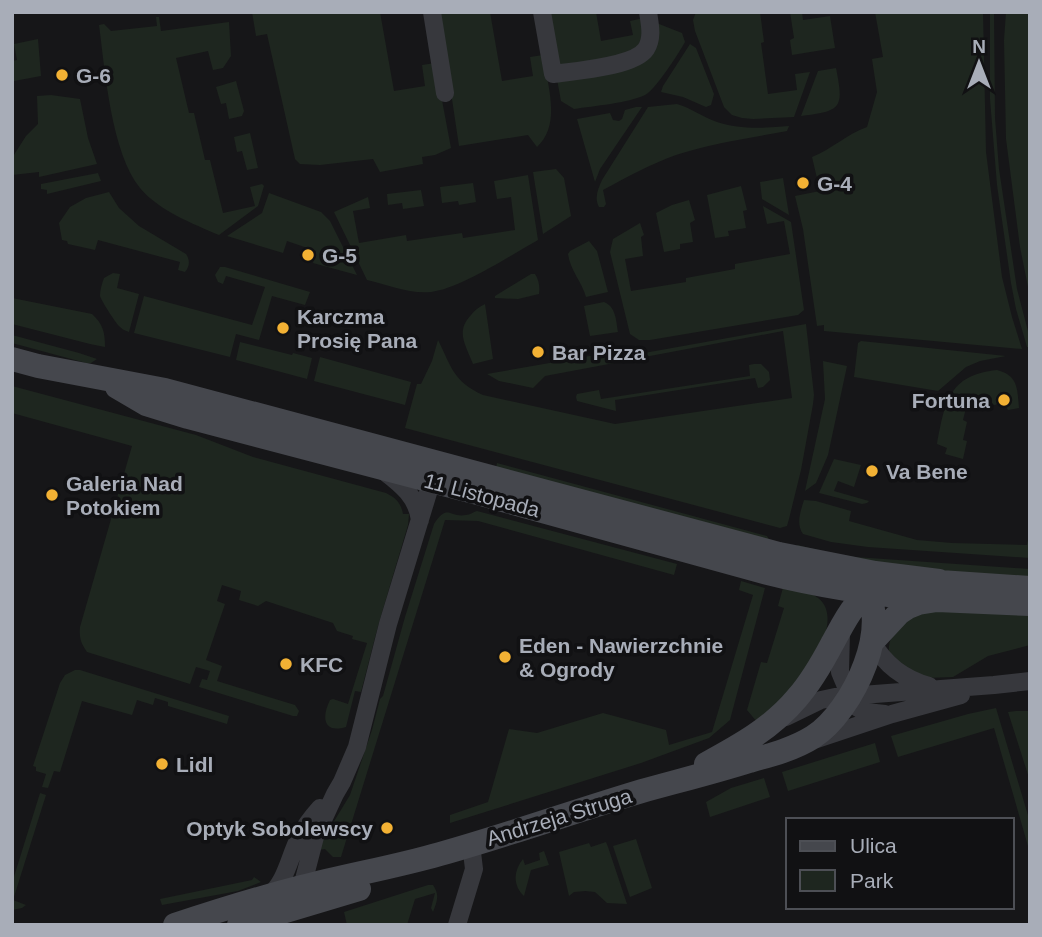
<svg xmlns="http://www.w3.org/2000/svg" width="1042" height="937" font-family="Arial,sans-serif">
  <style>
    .green { fill: #1e261f }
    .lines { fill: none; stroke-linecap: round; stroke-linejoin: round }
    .street { stroke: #37383d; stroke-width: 18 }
    .secondary { stroke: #45474d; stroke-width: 24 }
    .poi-dot { fill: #f2b134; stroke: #111113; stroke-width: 2.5 }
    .labels { text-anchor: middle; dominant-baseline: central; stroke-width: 7; stroke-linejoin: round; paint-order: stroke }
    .poi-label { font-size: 21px; font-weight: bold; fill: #a8adb8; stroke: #111113; text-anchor: start }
    .street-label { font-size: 21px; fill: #a8adb8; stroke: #111113 }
  </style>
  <rect width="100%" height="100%" fill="#161618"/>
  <!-- green -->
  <path class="green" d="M252 12H380L394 91 425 86 422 65 435 63 451 148 435 155 422 157 423 164 380 172 373 159 320 165 300 164 295 159 267 34 256 36Z
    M439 12H490L502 81 533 76 530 57 543 55C547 84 562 124 537 147L528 135 459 146Z
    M547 12H596L601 41 633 35 630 21 644 18 646 29 633 56 559 65Z
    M696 12H760L764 42 761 43 768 94 797 90 795 74 810 72 794 117 753 119 742 118 732 115 724 107 695 31 693 20Z
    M790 12H802L803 20 830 16 835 48 792 55 790 40 794 38Z
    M875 12H983L986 152 1002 277 1012 317 1022 349 824 331V325L817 326 803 229 795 196 820 191 812 157C832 149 847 134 867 127L877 92 872 59 883 57Z
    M990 12H994L995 118 999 169 1017 289 1030 339V347H1027L1016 309 1011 283 997 185 990 99Z
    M1006 12H1030V297L1020 247 1006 139 1004 40Z
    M156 17H159L161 31 229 22 231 56 223 68 213 70 208 51 176 58 189 113H194L205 160H210L223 213 255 206 250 187 262 184 264 186 258 206 219 235C193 224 158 210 140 188 111 152 105 70 99 25L104 24 111 31 157 26Z
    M654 22 682 33 685 42C679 53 655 90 645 95 628 103 594 106 574 109L561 101 557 79 635 64Z
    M38 39 41 76 14 81 12 61 17 60 14 44Z
    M690 44 696 48 714 94 711 105 706 107 683 97 661 92 663 86Z
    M836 68C844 108 842 111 801 116L818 71Z
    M236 81 244 111 242 116 229 119 226 103 221 104 216 87Z
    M51 95 80 99 88 138 97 164 39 177V172L12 175V158L26 136 38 124 37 96Z
    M677 104C691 108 703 117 717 122 741 130 765 128 789 126L787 131C751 138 712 143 676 155 651 164 627 177 603 190L606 204 604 207H599C594 198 598 189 602 180L648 107Z
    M636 107H642L600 169 595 182 577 119 610 113 613 120 619 121 622 119 625 110Z
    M250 133 258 168 247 170 242 151 237 152 234 137Z
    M556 169 564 178 571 216 543 234 533 172Z
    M98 173 101 181 47 194V190L41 189V184Z
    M528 175 538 240C511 255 460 289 431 292 409 294 388 285 367 280L334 212 368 197 370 208 353 211 359 243 406 235 407 241 462 233 463 238 515 230 511 197 497 199 494 181Z
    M783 178 789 215 762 199 760 182Z
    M473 183 476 202 459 205 458 201 442 203 440 187Z
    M741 186 747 210 743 211 746 228 728 231 729 236 715 238 707 195Z
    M421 190 424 206 403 209 402 203 388 205 387 194Z
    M109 192 119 208 139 226 186 254C190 260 190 266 185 272L178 270 180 262 98 240 95 250 68 244 67 241 62 240 59 223 70 207 86 198Z
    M269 193 321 212 330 221 357 275 313 263 316 251 287 241 283 253 227 236 262 213Z
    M689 200 695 220 690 223 693 242 680 244V249L664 252 656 213 672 205Z
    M763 206 791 222 804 310 798 315 650 340H639L630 334 610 252 613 239 640 223 644 235 641 237 643 256 625 259 631 291 686 282V278L735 269V264L790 254 784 221 767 224Z
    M589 241 597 251 608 292 586 297C582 282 570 270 568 254L570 251Z
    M220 267H225L310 292 305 305 272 296 259 340 236 334 230 357 134 333 144 296 252 325 265 287 226 276 223 284 218 282 215 275Z
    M113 273 120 274 117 288 139 294 129 332C124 330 123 330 119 326 115 322 101 300 100 296 100 289 102 284 104 278Z
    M531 274H535C539 280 540 287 539 294L518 299 495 298V296Z
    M12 298 92 314C103 324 105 332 105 347L90 344 12 324Z
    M604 302C616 307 616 320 618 332L590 336 584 306Z
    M485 304 493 359 473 364C466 345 455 332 471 315 475 310 479 307 485 304Z
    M806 324 814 395 813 404 801 470 789 519 787 526 780 528 405 428 417 384H421L432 361 438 340C452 368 453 381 483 395L615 424 792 398 783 331 634 359 633 355Z
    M12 335 79 353 97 359 91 363H86L12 343Z
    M861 341 1006 356 980 361 966 367 938 391 854 377 858 343Z
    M240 342 292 355 293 353 312 358 307 379 236 360Z
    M624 350 625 361 545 376 533 388 499 381 487 374Z
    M320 357 411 382 405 405 314 381Z
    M823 361 847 366 828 455 816 483 805 491 825 399Z
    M754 364H761L769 372 770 380 763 387 758 388 755 378 615 400 616 411 577 401 576 397 577 394 599 390 601 399 750 376 749 365Z
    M997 370C1019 376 1017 389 1019 408L1008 410 1005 405 997 404 995 405 968 400 963 420 967 422 963 440 967 441 963 459 945 454 947 448 937 444C945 403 948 375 997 370Z
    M12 386 196 435 253 457 386 493C396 498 401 503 403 514H409L408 525 378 626 361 692 355 691 346 727C322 734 322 716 330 700L333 699 348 704 367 643 352 639 353 636 337 631 333 623 266 601 258 606 239 600 241 591 222 585 217 601 225 604 206 660 222 666 217 681 295 705 299 711 297 716H293L199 687 202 679 207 680 210 671 196 667 190 684 87 652C81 643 79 638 80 627L132 446 12 413Z
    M834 459 861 465 854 487 838 481 834 491 869 501 867 503 862 504 819 493Z
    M497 463 767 536 771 543 495 472Z
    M804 500 816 501 851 511 849 521 917 540 952 543 1027 545 1030 530V558L868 547 831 542 803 534C796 524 800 513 804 500Z
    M477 511 677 564 674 575 478 521 445 520 341 857H333L325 849 319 850 320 840 333 823 350 795 372 730 380 699 383 696 405 617 434 524C448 503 449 518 466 515 470 515 473 512 477 511Z
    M798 545 830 553 855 557 1030 569V581L957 577 795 547Z
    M741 581 765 588 730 720 709 738 641 763 450 823V815L488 802 509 729 537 733 603 713 666 730 669 745 712 732 753 595 739 590Z
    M784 584C815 594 835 598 825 636L794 687 757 722 747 710 761 662 767 663 784 608 778 606Z
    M922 611 1030 614V645L988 656 953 677 926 678 913 675 889 654C887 630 905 622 922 611Z
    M75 670H80L229 716 227 724 168 706V702L155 698 153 705 137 700 132 715 82 701 60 772 54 771 48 788 42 787 46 774 36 771V767L33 766 60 683 65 675Z
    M996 708 1030 822V853L994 728 898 757 891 736 968 714Z
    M1016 711H1030V781L1008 712Z
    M875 743 880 762 788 791 782 772Z
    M764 778 770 797 710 817 706 802 731 788Z
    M40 793 46 795 13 900 26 905 22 908 12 910V883Z
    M636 839 652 888 630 897 613 846Z
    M606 842 608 847 627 904 607 903 595 892 585 891 574 892 569 896 559 852 589 843 591 847Z
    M544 851 549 865 531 870 524 896C513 886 513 871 523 859L525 865 540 860 539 853Z
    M254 877 261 882 238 891 162 905 160 899 252 880Z
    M428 885H433C440 895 437 902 433 912L431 908 435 893 415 899 407 925H347L344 912Z"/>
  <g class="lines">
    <!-- street -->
    <path class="street" d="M432 12 445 93
      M542 12 553 74C574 71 634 67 646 49 653 38 650 25 648 12
      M385 472C402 485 417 497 420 520
      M841 632 840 672 850 696 858 708 866 712 885 714
      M872 642C885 665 903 679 929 686
      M786 717 821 700 835 697 994 685 1030 681
      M817 739 892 714 961 695
      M298 894 302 887 315 837 335 794 342 782 357 747 388 624 435 470
      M269 896C287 880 289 857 300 836 305 826 312 817 320 808
      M457 925 474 869 471 844"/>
    <!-- secondary -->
    <path class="secondary" d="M12 359 38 366 165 390 779 554 875 573 939 581
      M117 387 146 404 188 417 481 494 760 571C818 586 877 595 937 600
      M925 581 1030 588
      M872 642 899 613 908 607 918 603 937 600 1030 604
      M706 764C739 746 772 728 797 698 811 682 822 663 832 644 845 621 854 598 879 587
      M175 925C217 911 259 898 302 887 348 875 395 867 440 854 508 835 575 811 642 791 678 781 714 772 749 761 771 755 794 749 813 737 852 713 898 619 859 580
      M239 925 359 889"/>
  </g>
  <!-- markers -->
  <g class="poi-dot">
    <circle cx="62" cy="75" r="7"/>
    <circle cx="803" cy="183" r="7"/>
    <circle cx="308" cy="255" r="7"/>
    <circle cx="283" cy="328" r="7"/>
    <circle cx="538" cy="352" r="7"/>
    <circle cx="1004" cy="400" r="7"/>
    <circle cx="872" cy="471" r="7"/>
    <circle cx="52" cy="495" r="7"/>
    <circle cx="505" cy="657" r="7"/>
    <circle cx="286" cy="664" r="7"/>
    <circle cx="162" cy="764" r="7"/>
    <circle cx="387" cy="828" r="7"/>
  </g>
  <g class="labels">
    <!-- poi labels -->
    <g class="poi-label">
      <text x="76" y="75">G-6</text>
      <text x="817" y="183">G-4</text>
      <text x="322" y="255">G-5</text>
      <text x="297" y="316">Karczma<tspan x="297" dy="24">Prosię Pana</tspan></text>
      <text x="552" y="352">Bar Pizza</text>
      <text x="990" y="400" text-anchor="end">Fortuna</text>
      <text x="886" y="471">Va Bene</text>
      <text x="66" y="483">Galeria Nad<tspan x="66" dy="24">Potokiem</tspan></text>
      <text x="519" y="645">Eden - Nawierzchnie<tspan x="519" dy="24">&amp; Ogrody</tspan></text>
      <text x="300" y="664">KFC</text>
      <text x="176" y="764">Lidl</text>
      <text x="373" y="828" text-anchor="end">Optyk Sobolewscy</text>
    </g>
    <!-- street labels -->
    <g class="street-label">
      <text transform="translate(482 495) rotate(15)">11 Listopada</text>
      <text transform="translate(559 817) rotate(-17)">Andrzeja Struga</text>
    </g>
  </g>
  <!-- border -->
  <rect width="1042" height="937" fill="none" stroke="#a8adb8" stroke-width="28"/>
  <!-- legend -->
  <rect x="786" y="818" width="228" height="91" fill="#111113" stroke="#4d4f55" stroke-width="2"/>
  <rect x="800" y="841" width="35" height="10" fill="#45474d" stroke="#4d4f55" stroke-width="2"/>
  <text x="850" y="853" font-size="21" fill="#a8adb8">Ulica</text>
  <rect x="800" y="870" width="35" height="21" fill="#1e261f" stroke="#4d4f55" stroke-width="2"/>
  <text x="850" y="888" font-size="21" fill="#a8adb8">Park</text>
  <!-- north arrow -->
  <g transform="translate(979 63)" stroke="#111113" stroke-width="5" paint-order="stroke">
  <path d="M0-5L12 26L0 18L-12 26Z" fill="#a8adb8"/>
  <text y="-10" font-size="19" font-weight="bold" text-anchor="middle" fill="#a8adb8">N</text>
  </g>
</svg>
